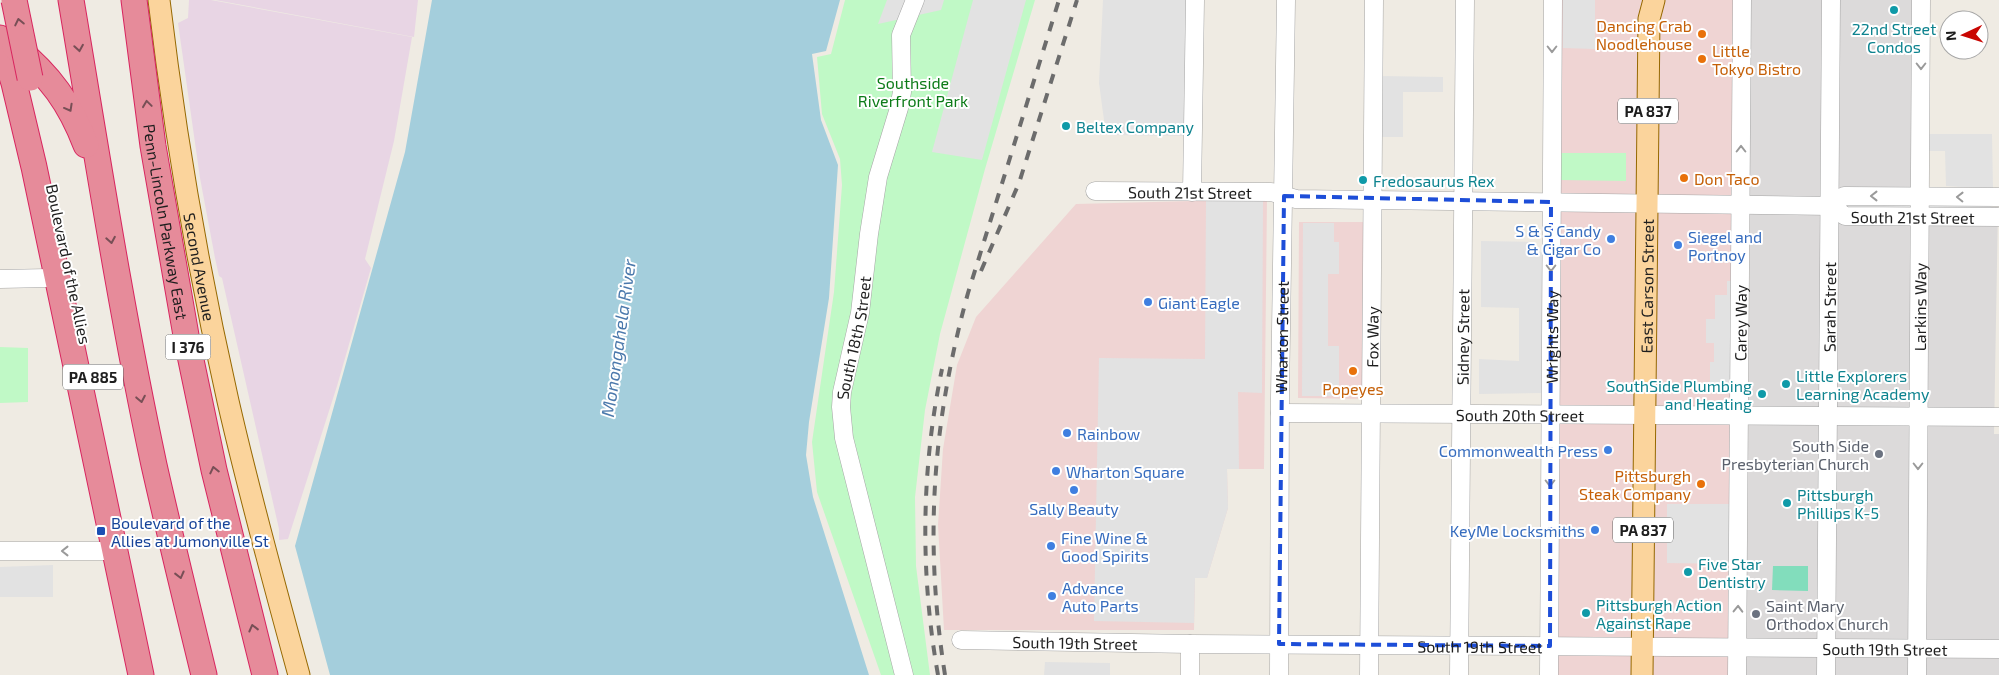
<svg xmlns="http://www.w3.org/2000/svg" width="1999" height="675" font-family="'Exo 2',sans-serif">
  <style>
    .residential { fill: #dcdada }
    .commercial { fill: #efd4d3 }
    .industrial { fill: #e8d5e4 }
    .park { fill: #c0f9c6 }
    .pitch { fill: #82ddbc }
    .parking { fill: #e2e2e2 }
    .water { fill: #a4cedc }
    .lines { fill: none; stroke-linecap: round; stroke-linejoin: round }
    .minor-casing { stroke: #a5a5a5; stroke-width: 19 }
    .major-casing { stroke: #966801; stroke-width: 23 }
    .highway-casing { stroke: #d8255f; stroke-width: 27 }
    .minor { stroke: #fff; stroke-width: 18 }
    .major { stroke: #fbd49c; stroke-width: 21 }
    .highway { stroke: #e68b9a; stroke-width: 25 }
    .rail { stroke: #6c6c6c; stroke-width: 4; stroke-dasharray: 10 10; stroke-linecap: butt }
    .highway-bridge-casing { stroke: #d8255f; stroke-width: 27; stroke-linecap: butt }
    .highway-bridge { stroke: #e68b9a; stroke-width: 25 }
    .oneway { stroke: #784f56 }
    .oneway2 { stroke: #9a9a9a }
    .marked { fill: none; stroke: #1d4ed8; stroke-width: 4; stroke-dasharray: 10 6; stroke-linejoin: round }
    .culture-dot { fill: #0f9aa8; stroke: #fff; stroke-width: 2 }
    .food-dot { fill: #e8710a; stroke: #fff; stroke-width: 2 }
    .shop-dot { fill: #3f7fe0; stroke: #fff; stroke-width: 2 }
    .worship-dot { fill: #6b7280; stroke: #fff; stroke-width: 2 }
    .transit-dot { fill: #1a4fb4; stroke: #fff; stroke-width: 2 }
    .labels { text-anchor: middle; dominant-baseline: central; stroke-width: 4; stroke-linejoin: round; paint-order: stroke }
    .shield { fill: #fff; stroke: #626262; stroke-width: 1 }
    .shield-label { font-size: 15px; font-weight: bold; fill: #1e1e1e }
    .food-label { font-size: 16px; fill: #c56008; stroke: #fff; text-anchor: end }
    .culture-label { font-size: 16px; fill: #0d838f; stroke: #fff; text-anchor: start }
    .park-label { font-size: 16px; fill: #0c7b18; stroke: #fff }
    .street-label { font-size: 16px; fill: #1e1e1e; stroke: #fff }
    .shop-label { font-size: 16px; fill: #366cbe; stroke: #fff; text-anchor: start }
    .worship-label { font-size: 16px; fill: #5b616d; stroke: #fff; text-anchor: end }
    .transit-label { font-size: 16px; fill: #164399; stroke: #fff; text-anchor: start }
    .water-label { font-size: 18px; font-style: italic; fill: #4b79ac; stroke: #fff }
  </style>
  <rect width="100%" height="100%" fill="#efebe3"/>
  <!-- residential -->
  <path class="residential" d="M1750 0H1926L1925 205 1998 207 1994 434H1999V675H1746L1750 226Z"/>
  <!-- commercial -->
  <path class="commercial" d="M1555 0H1742L1738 675H1553Z
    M1267 199 1264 469H1227L1228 508 1207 578H1195L1194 630H944L938 525 943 449 957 365 976 317 1076 204Z
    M1299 222H1369L1368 399 1298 398Z"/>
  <!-- industrial -->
  <path class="industrial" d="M189 0H211L412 37 394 141 365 259 371 268 337 386 288 539 279 540V529L222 278 219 276 215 258 200 178 178 23 188 18Z
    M215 0H418L414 37Z"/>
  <!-- park -->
  <path class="park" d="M845 0H1035L985 169 940 334 925 410 915 497 916 566 930 675H881L817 492 812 442 834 292 842 185 840 159 822 114 817 57 831 54Z
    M1560 153H1626V181L1560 180Z
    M0 347 28 348V402L0 403Z"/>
  <!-- pitch -->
  <path class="pitch" d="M1773 566H1808V591L1772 590Z"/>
  <!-- parking -->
  <path class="parking" d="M887 0H944L941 10 878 24Z
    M973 0H1026L982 160 932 152Z
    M1103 0H1188L1186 136 1106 135 1099 83Z
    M1563 0H1595V49L1563 48Z
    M1380 76 1443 77V92H1403V137H1380Z
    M1927 134H1992L1993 189 1946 186 1945 151H1927Z
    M1206 201H1263L1262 393 1238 392 1239 469H1227L1228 508 1207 578H1195L1194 623 1094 621 1099 358 1205 359Z
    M1926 201H1991V211H1926Z
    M1846 202H1916V212H1845Z
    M1303 223H1334V242H1339V274H1328V346H1339V396H1302Z
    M1481 241 1533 242V251L1542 252V393L1479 394V359L1519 361V308L1481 307Z
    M1727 281H1734V384H1710V362H1714V343H1706V319H1715V295H1727Z
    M1667 504H1735L1734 564 1667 563Z
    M53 565V597H0V567Z
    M1045 662 1110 663V675H1044Z"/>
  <!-- water -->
  <path class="water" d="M432 0H840L826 51 812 54 821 120 838 165 829 298 809 422 806 455 813 497 869 675H330L295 546 405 152Z"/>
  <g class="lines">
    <!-- minor casing -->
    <g class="minor-casing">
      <g id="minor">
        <path id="s1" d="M1095 191 1271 192 1296 199 1831 206 1844 196 1999 197"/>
        <path d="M1192 192 1195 0"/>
        <path id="s2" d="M1831 206 1845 216 1999 217"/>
        <path d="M0 279 48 278"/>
        <path id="s3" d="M1280 413 1999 417"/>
        <path d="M0 551H114"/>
        <path id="s4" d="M961 640 1190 644 1999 649"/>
        <path id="s5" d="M904 675 844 438 841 407 842 392 860 313 869 234 878 177 899 108 902 92 901 35 915 0"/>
        <path d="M1190 675V644"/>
        <path id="s6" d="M1279 675 1280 397 1286 0"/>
        <path id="s7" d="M1369 675 1374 0"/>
        <path id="s8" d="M1459 675 1465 0"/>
        <path id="s9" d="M1549 675 1553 0"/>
        <path id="s10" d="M1737 675 1742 0"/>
        <path id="s11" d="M1826 675 1831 0"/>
        <path id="s12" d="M1917 675 1921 0"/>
      </g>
    </g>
    <!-- major casing -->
    <g class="major-casing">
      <g id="major">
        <path id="s13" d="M159 0C175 135 198 269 228 401 249 493 274 584 299 675"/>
        <path id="s14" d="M1642 675 1649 19 1654 0"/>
      </g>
    </g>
    <!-- highway casing -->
    <g class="highway-casing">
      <g id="highway">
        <path d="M71 0C97 155 121 311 154 465 170 536 187 605 204 675"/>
        <path id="s15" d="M134 0 153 146 187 341 214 470 265 675"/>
        <path d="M0 38 14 83 34 167 141 675"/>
        <path d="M15 47C50 76 70 103 86 145"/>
      </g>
    </g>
    <!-- minor -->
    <use href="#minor" class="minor"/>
    <!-- major -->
    <use href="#major" class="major"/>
    <!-- highway -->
    <use href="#highway" class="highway"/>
    <!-- rail -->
    <path class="rail" d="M981 271 1019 183 1077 0
      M938 675C920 574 921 469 942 369
      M945 675C924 542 932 423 968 293L1059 0"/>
    <!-- highway-bridge casing -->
    <g class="highway-bridge-casing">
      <path id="highway-bridge" d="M14 0 30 78"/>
    </g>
    <!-- highway-bridge -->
    <use href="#highway-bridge" class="highway-bridge"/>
  </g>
  <!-- one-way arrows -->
  <defs><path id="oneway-chevron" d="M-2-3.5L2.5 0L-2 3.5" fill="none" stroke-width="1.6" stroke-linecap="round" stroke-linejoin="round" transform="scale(1.25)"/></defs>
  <g class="oneway">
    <use href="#oneway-chevron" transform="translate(19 22) rotate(-102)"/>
    <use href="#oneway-chevron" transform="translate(79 48) rotate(81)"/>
    <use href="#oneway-chevron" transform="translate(147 104) rotate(-98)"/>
    <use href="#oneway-chevron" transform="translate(69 108) rotate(61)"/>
    <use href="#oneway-chevron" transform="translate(111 240) rotate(80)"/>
    <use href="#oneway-chevron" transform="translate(141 399) rotate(79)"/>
    <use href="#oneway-chevron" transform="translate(214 470) rotate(-103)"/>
    <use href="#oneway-chevron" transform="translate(180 575) rotate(76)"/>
    <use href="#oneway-chevron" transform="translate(253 628) rotate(-104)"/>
  </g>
  <g class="oneway2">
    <use href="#oneway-chevron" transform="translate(1552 49) rotate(90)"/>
    <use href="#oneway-chevron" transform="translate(1921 66) rotate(90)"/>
    <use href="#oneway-chevron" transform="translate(1741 149) rotate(-90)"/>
    <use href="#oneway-chevron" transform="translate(1874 196) rotate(-180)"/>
    <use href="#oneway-chevron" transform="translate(1960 197) rotate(-179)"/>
    <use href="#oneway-chevron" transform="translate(1551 268) rotate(90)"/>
    <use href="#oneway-chevron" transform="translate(1918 466) rotate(90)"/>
    <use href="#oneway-chevron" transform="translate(1550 483) rotate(90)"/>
    <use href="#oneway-chevron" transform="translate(65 551) rotate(180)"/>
    <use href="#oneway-chevron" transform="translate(1738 609) rotate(-89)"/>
  </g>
  <!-- marked area -->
  <path class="marked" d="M1284 196 1551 202 1550 646 1279 644Z"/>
  <!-- markers -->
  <g class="culture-dot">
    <circle cx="1894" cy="10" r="5"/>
    <circle cx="1066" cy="126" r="5"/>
    <circle cx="1363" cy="180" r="5"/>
    <circle cx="1786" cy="384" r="5"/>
    <circle cx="1762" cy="394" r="5"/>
    <circle cx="1787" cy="503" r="5"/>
    <circle cx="1688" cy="572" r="5"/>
    <circle cx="1586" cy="613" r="5"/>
  </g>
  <g class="food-dot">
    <circle cx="1702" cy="34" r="5"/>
    <circle cx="1702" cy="59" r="5"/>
    <circle cx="1684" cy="178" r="5"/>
    <circle cx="1353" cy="371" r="5"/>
    <circle cx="1701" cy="484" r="5"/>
  </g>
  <g class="shop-dot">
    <circle cx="1611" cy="239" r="5"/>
    <circle cx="1678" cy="245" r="5"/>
    <circle cx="1148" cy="302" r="5"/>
    <circle cx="1067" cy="433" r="5"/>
    <circle cx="1608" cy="450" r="5"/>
    <circle cx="1056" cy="471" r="5"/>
    <circle cx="1074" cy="490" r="5"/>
    <circle cx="1595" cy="530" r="5"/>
    <circle cx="1051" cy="546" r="5"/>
    <circle cx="1052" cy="596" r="5"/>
  </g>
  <g class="worship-dot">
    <circle cx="1879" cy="454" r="5"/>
    <circle cx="1756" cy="614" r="5"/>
  </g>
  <rect class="transit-dot" x="96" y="526" width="10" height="10" rx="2.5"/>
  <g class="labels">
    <!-- shield labels -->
    <g class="shield">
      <rect x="1618" y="98.5" width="60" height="25" rx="4"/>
      <rect x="165.5" y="334.5" width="45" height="25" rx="4"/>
      <rect x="63" y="364.5" width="60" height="25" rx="4"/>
      <rect x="1613" y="517.5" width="60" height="25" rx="4"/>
    </g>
    <g class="shield-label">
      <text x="1648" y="111">PA 837</text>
      <text x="188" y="347">I 376</text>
      <text x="93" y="377">PA 885</text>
      <text x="1643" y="530">PA 837</text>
    </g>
    <!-- food labels -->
    <g class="food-label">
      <text x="1692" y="25">Dancing Crab<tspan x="1692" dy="18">Noodlehouse</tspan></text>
      <text x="1712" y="50" text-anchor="start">Little<tspan x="1712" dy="18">Tokyo Bistro</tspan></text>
      <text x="1694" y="178" text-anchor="start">Don Taco</text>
      <text x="1353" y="388" text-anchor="middle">Popeyes</text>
      <text x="1691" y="475">Pittsburgh<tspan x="1691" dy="18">Steak Company</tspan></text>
    </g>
    <!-- culture labels -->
    <g class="culture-label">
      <text x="1894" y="28" text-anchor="middle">22nd Street<tspan x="1894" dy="18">Condos</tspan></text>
      <text x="1076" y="126">Beltex Company</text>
      <text x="1373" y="180">Fredosaurus Rex</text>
      <text x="1796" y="375">Little Explorers<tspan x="1796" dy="18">Learning Academy</tspan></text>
      <text x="1752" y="385" text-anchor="end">SouthSide Plumbing<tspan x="1752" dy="18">and Heating</tspan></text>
      <text x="1797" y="494">Pittsburgh<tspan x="1797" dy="18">Phillips K-5</tspan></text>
      <text x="1698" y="563">Five Star<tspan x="1698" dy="18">Dentistry</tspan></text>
      <text x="1596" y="604">Pittsburgh Action<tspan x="1596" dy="18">Against Rape</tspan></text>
    </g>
    <!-- park labels -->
    <g class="park-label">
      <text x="913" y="82">Southside<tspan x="913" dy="18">Riverfront Park</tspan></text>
    </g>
    <!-- street labels -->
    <g class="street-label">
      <text stroke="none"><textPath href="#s1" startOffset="95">South 21st Street</textPath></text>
      <text stroke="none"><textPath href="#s2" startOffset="85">South 21st Street</textPath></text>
      <text stroke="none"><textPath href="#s15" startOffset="224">Penn-Lincoln Parkway East</textPath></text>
      <text transform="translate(69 264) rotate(78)">Boulevard of the Allies</text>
      <text stroke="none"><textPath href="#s13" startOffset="270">Second Avenue</textPath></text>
      <text stroke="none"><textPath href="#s14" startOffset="389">East Carson Street</textPath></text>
      <text stroke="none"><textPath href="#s11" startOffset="368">Sarah Street</textPath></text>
      <text stroke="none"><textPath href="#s12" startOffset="368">Larkins Way</textPath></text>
      <text stroke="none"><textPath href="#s10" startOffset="352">Carey Way</textPath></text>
      <text stroke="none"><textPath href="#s6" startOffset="338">Wharton Street</textPath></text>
      <text stroke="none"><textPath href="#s8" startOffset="338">Sidney Street</textPath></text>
      <text stroke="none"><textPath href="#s5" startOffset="346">South 18th Street</textPath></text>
      <text stroke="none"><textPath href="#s7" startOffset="338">Fox Way</textPath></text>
      <text stroke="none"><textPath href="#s9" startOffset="338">Wrights Way</textPath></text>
      <text stroke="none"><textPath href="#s3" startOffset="240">South 20th Street</textPath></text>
      <text stroke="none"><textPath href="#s4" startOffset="114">South 19th Street</textPath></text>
      <text stroke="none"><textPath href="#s4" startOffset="519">South 19th Street</textPath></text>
      <text stroke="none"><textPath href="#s4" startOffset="924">South 19th Street</textPath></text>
    </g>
    <!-- shop labels -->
    <g class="shop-label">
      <text x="1601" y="230" text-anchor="end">S &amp; S Candy<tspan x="1601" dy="18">&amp; Cigar Co</tspan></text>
      <text x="1688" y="236">Siegel and<tspan x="1688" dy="18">Portnoy</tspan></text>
      <text x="1158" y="302">Giant Eagle</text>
      <text x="1077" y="433">Rainbow</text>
      <text x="1598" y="450" text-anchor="end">Commonwealth Press</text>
      <text x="1066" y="471">Wharton Square</text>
      <text x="1074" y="508" text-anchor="middle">Sally Beauty</text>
      <text x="1585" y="530" text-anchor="end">KeyMe Locksmiths</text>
      <text x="1061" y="537">Fine Wine &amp;<tspan x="1061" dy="18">Good Spirits</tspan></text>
      <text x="1062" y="587">Advance<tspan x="1062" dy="18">Auto Parts</tspan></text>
    </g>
    <!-- worship labels -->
    <g class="worship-label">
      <text x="1869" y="445">South Side<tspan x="1869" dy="18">Presbyterian Church</tspan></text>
      <text x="1766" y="605" text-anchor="start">Saint Mary<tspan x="1766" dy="18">Orthodox Church</tspan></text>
    </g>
    <!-- transit labels -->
    <g class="transit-label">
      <text x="111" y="522">Boulevard of the<tspan x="111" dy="18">Allies at Jumonville St</tspan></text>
    </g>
    <!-- water labels -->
    <g class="water-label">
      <text transform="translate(618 338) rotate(-82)">Monongahela River</text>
    </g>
  </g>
  <!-- north arrow -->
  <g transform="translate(1964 35) rotate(266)"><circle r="24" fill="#ffffff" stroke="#a5a5a5"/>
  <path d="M0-4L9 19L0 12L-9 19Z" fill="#c90602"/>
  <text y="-8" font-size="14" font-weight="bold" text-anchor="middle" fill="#1e1e1e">N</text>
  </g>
</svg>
